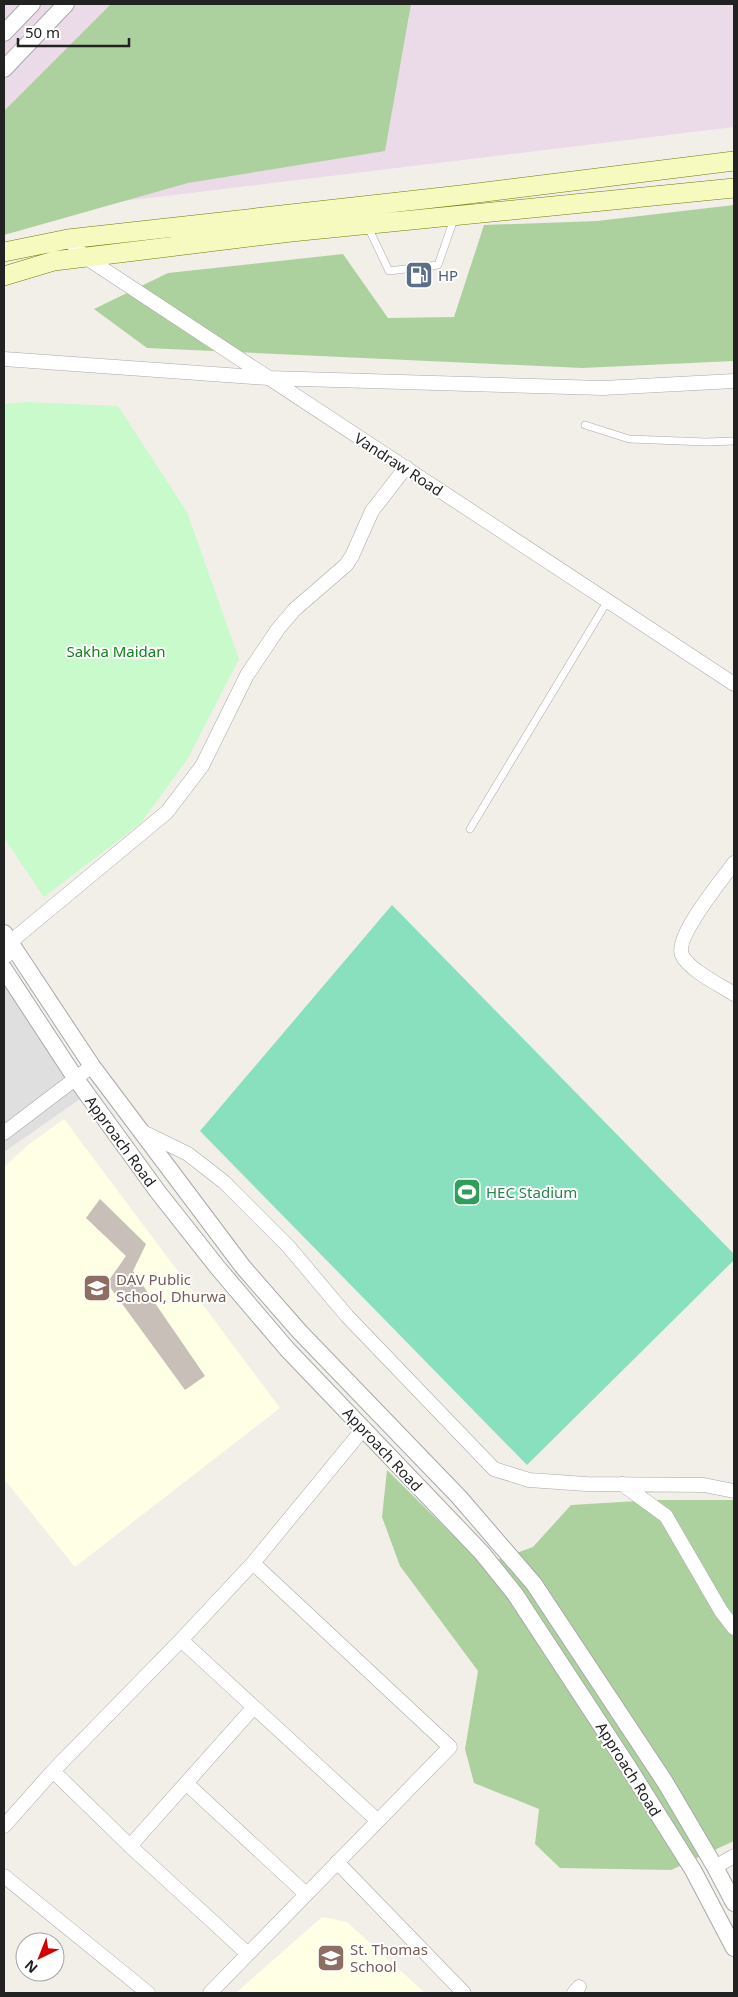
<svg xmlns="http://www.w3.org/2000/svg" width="738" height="1997" font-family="'Noto Sans',sans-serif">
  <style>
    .residential { fill: #e0dfdf }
    .industrial { fill: #ebdbe8 }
    .education { fill: #ffffe5 }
    .forest { fill: #add19e }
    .park { fill: #c8facc }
    .pitch { fill: #88e0be }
    .building { fill: #c7bfb8 }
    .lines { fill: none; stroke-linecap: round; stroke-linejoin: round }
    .service-casing { stroke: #a9a9a9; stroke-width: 8 }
    .minor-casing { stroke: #a9a9a9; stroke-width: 15 }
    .tertiary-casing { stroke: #a9a9a9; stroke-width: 18 }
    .secondary-casing { stroke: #707d05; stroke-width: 20 }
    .service { stroke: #fff; stroke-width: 7 }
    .minor { stroke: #fff; stroke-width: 14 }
    .tertiary { stroke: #fff; stroke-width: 16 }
    .secondary { stroke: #f7fabf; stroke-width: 19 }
    .labels { text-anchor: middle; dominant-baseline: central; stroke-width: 4; stroke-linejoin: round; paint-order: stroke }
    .service-label { font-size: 15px; fill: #4e5e75; stroke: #fff; text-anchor: start }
    .street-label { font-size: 15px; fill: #222; stroke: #fff }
    .park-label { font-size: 15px; fill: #0c8416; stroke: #fff }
    .leisure-label { font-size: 15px; fill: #27864d; stroke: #fff; text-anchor: start }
    .education-label { font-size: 15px; fill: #785e54; stroke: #fff; text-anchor: start }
  </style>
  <rect width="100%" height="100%" fill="#f2efe9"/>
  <!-- residential -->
  <path class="residential" d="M4 972 86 1095 4 1152Z"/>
  <!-- industrial -->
  <path class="industrial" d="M4 4H734V127L9 215 4 211Z"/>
  <!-- education -->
  <path class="education" d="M64 1119 280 1408 75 1567 4 1479V1167L28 1145Z
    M322 1917 347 1922 425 1993H236Z"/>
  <!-- forest -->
  <path class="forest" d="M111 4H411L385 151 188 183 4 235V111Z
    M734 205V361L582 368 147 348 94 309 168 273 343 254 388 318 454 317 484 225 597 221Z
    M387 1470 483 1565 533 1547 571 1505 654 1500H734V1841L671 1870 560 1868 535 1844 539 1809 474 1783 465 1749 478 1671 400 1566 382 1517Z"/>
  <!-- park -->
  <path class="park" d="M26 402 118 406 187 512 239 659 188 758 141 823 44 897 4 838V404Z"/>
  <!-- pitch -->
  <path class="pitch" d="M392 905 734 1254V1260L527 1465 200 1131Z"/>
  <!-- building -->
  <path class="building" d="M100 1199 146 1244 133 1271 205 1376 185 1390 107 1283 126 1256 86 1218Z"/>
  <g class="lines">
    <!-- service casing -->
    <g class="service-casing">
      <path id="service" d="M367 225 389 271 438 265 454 219
        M585 425 629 439 706 442 734 441
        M470 829 607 602"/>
    </g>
    <!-- minor casing -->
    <g class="minor-casing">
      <path id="minor" d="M68 239 85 257 734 684
        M4 359 268 378 603 388 734 381
        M734 863C722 880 674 937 682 955 689 970 720 985 734 994
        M9 943 167 812 202 766 247 675 278 629 294 610 346 565 352 556 372 511 406 467
        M4 957 14 950
        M141 1131 188 1154 224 1182 288 1246 347 1316 494 1469 529 1480 586 1484 704 1485 734 1491
        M4 1133 92 1066
        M622 1484 666 1516 721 1611 734 1628
        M181 1640 378 1821
        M53 1771 130 1846 248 1954
        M186 1783 306 1894
        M4 1826 53 1771 181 1640 253 1563 364 1428
        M130 1846 254 1707
        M337 1862 464 1993
        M715 1867 734 1856
        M4 1876 148 1993
        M210 1993 450 1747 253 1563
        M574 1993 579 1987"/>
    </g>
    <!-- tertiary casing -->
    <g class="tertiary-casing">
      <path id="tertiary" d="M4 33 32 4
        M4 69 66 4
        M4 933 92 1066 243 1267 299 1331 459 1497 534 1584 665 1782 715 1867 734 1903
        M4 969 76 1079 158 1192 218 1268 287 1349 482 1553 515 1594 627 1765 693 1870 734 1948"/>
    </g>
    <!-- secondary casing -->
    <g class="secondary-casing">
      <path id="secondary" d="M4 252 68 239 461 195 734 161
        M4 276 54 261 291 232 734 188"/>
    </g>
    <!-- service -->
    <use href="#service" class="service"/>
    <!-- minor -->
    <use href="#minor" class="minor"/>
    <!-- tertiary -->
    <use href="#tertiary" class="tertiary"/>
    <!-- secondary -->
    <use href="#secondary" class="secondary"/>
  </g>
  <!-- icons -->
  <defs>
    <g id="fuel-square" transform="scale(1.4375)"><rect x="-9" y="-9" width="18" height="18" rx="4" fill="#5c6f8a" stroke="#fff"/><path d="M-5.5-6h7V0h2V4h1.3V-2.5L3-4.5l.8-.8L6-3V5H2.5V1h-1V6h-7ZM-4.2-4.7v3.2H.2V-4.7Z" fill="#fff"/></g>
    <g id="stadium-square" transform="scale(1.4375)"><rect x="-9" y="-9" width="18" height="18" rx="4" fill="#2e9e5b" stroke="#fff"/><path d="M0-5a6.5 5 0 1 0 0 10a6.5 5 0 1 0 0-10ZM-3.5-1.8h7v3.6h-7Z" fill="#fff"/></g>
    <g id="school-square" transform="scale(1.4375)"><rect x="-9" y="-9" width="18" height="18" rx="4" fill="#8d6e63" stroke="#fff"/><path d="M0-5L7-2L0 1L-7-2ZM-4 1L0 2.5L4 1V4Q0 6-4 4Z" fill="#fff"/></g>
  </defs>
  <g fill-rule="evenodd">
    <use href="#fuel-square" x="419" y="275"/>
    <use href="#stadium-square" x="467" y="1192"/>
    <use href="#school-square" x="97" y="1288"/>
    <use href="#school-square" x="331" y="1958"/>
  </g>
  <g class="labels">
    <!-- service labels -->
    <g class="service-label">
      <text x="438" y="275">HP</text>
    </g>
    <!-- street labels -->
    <g class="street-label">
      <text transform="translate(399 464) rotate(33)">Vandraw Road</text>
      <text transform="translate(121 1141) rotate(54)">Approach Road</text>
      <text transform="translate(383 1449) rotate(47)">Approach Road</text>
      <text transform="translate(629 1769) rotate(58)">Approach Road</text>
    </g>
    <!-- park labels -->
    <g class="park-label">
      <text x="116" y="651">Sakha Maidan</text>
    </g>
    <!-- leisure labels -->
    <g class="leisure-label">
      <text x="486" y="1192">HEC Stadium</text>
    </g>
    <!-- education labels -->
    <g class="education-label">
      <text x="116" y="1279">DAV Public<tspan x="116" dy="17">School, Dhurwa</tspan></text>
      <text x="350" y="1949">St. Thomas<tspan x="350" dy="17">School</tspan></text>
    </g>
  </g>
  <!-- border -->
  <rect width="738" height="1997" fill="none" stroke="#222222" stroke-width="10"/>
  <!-- north arrow -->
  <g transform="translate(40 1957) rotate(223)"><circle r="24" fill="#ffffff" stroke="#a7a7a7"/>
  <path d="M0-4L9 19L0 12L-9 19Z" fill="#d40000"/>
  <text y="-8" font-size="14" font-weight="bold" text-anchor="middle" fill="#222222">N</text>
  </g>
  <!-- scale -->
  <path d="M18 38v8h111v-8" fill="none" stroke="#222222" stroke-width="2.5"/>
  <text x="25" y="38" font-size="15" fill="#222222" stroke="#ffffff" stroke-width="4" paint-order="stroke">50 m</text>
</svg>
